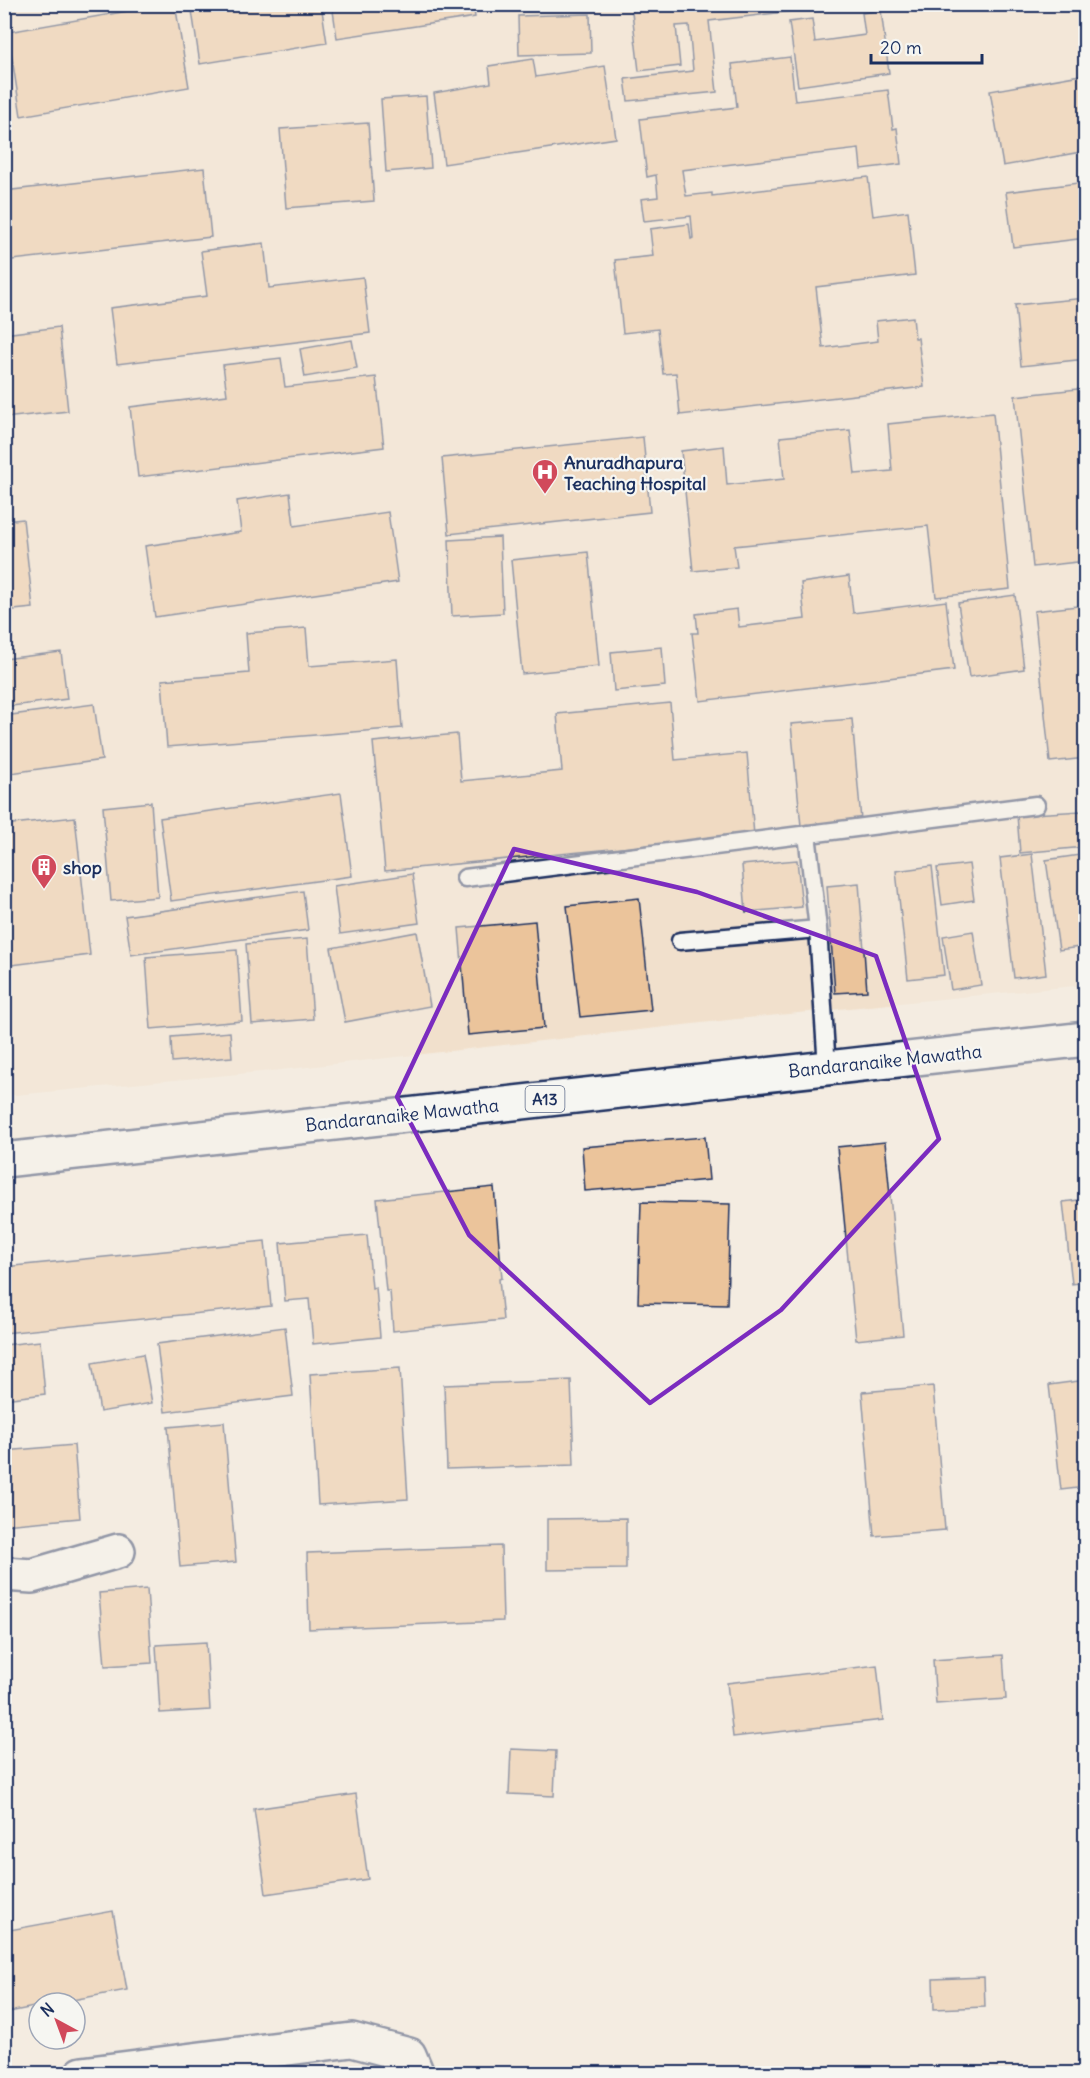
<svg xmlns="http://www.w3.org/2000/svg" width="1090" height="2078" font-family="Delius,sans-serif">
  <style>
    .built { fill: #f1e0cc }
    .building { fill: #ebc49b; stroke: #1b2f5e; stroke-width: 1.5 }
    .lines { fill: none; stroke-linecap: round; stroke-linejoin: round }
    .service-casing { stroke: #1b2f5e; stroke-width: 21 }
    .minor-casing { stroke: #1b2f5e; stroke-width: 38 }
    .trunk-casing { stroke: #1b2f5e; stroke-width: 38 }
    .service { stroke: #f6f6f2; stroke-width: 16 }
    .minor { stroke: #f6f6f2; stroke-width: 33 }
    .trunk { stroke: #f6f6f2; stroke-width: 33 }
    .marked { fill: none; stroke: #7b2cbf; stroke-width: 4.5; stroke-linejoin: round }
    .labels { text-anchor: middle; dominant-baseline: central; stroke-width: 4.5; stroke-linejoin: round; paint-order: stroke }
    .shield { fill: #f6f6f2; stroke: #5d6b8a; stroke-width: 1.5 }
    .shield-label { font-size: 16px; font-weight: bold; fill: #1b2f5e }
    .poi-label { font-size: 18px; font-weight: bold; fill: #1b2f5e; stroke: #f6f6f2; text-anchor: start }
    .street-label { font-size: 18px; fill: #1b2f5e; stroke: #f6f6f2 }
  </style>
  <rect width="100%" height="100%" fill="#f4ece1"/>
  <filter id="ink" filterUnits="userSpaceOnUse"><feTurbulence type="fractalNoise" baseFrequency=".0167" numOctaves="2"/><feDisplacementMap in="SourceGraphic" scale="12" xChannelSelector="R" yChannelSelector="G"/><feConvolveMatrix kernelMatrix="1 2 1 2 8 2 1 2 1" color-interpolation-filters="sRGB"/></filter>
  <g filter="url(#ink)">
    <!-- built -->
    <path class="built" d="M5 5H1085V985L737 1019 272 1071 5 1096Z"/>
    <!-- building -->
    <path class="building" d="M168 4H175L189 87 21 116 8 32Z
      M191 4H321L327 43 200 64Z
      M332 4H473L475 17 337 38Z
      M631 4H853L709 21 717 92 628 101 625 79 693 71 689 25 676 26 680 66 639 71Z
      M881 10 889 73 798 86 789 22 812 19 815 42 865 35 862 13Z
      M590 14 591 53 519 55 518 16Z
      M790 57 795 101 888 90 893 129 897 128 901 164 861 169 859 149 682 170 686 196 712 193V196L868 177 873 216 908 211 915 275 816 287 823 348 878 341 876 321 913 317 915 338H918L924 387 680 415 676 373 663 374 658 329 623 333 615 260 653 256 650 229 689 224 691 239 693 238 691 216 644 221 641 199 658 197 656 175 647 177 640 119 737 107 732 64Z
      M533 59 536 77 605 66 616 138 444 164 434 93 491 83 489 66Z
      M1086 74V151L1003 166 990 91Z
      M426 96 431 168 386 172 381 99Z
      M368 123 374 201 286 208 280 129Z
      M204 168 211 237 4 261V191Z
      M1086 182V238L1013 247 1006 192Z
      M264 243 269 288 363 277 370 333 117 364 110 308 207 296 201 251Z
      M1086 298V359L1021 366 1015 305Z
      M59 327 68 411 4 418V334Z
      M352 340 357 368 305 377 300 349Z
      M281 358 285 387 376 377 384 447 138 477 130 407 227 395 223 365Z
      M1086 388V561L1033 567 1015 396Z
      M993 413 1010 589 936 597 928 526 734 546 737 567 693 571 681 451 724 446 727 485 784 479 780 437 850 430 855 474 892 471 888 424Z
      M643 437 650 512 449 534 442 458Z
      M290 493 294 526 388 512 398 582 155 617 145 546 241 532 237 501Z
      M23 519 33 608 4 611V521Z
      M500 537 503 613 452 616 449 540Z
      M588 552 599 666 522 674 511 560Z
      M849 576 853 613 946 601 954 670 700 701 692 633H698L696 614 737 609 739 627 805 619 801 583Z
      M1015 595 1024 669 969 677 958 603Z
      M1086 605V758L1050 762 1034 611Z
      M306 628 309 666 397 659 402 728 167 747 162 680 249 673 246 633Z
      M662 647 665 686 614 691 611 652Z
      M61 652 67 699 4 707V659Z
      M670 703 675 760 747 753 754 835 385 871 373 742 457 734 461 781 562 771 557 714Z
      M94 704 102 760 4 774V716Z
      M852 719 861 820 801 826 791 724Z
      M341 793 352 876 171 901 160 818Z
      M151 802 158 897 111 901 103 807Z
      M1082 811 1085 847 1020 853 1017 815Z
      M75 817 90 955 4 966V825Z
      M75 817 90 955 4 966V825Z
      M1032 854 1046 974 1014 978 1000 858Z
      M1086 854V946L1059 950 1046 860Z
      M797 860 802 907 746 912 742 865Z
      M969 864 974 900 942 905 937 868Z
      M932 866 944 975 908 979 896 871Z
      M412 874 419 923 340 934 334 886Z
      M859 883 867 991 835 993 827 886Z
      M303 891 308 930 131 955 125 916Z
      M639 898 651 1010 580 1017 567 906Z
      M535 921 544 1028 468 1035 459 928Z
      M973 931 981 985 951 990 943 936Z
      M417 932 430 1006 345 1022 331 948Z
      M307 939 313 1019 252 1024 246 944Z
      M237 950 242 1021 151 1029 146 957Z
      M230 1032 232 1057 172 1062 171 1037Z
      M705 1137 709 1180 585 1191 582 1147Z
      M705 1137 709 1180 585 1191 582 1147Z
      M705 1137 709 1180 585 1191 582 1147Z
      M885 1142 903 1335 856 1340 837 1147Z
      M494 1187 502 1278 499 1279 503 1320 393 1331 390 1291H386L377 1199Z
      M1086 1199V1282L1072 1284 1063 1202Z
      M641 1202 730 1204 727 1305 638 1303Z
      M367 1235 372 1288 376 1287 380 1337 313 1344 309 1299 285 1301 280 1243Z
      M265 1241 271 1306 4 1333V1267Z
      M285 1327 293 1396 165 1412 157 1344Z
      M40 1341 45 1394 4 1399V1345Z
      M143 1354 152 1403 100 1412 92 1363Z
      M400 1368 408 1499 318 1505 310 1374Z
      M571 1380 574 1465 447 1469 444 1385Z
      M1086 1380V1487L1061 1490 1049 1385Z
      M933 1386 945 1530 874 1536 862 1392Z
      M224 1422 236 1562 180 1567 168 1427Z
      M74 1445 80 1518 4 1525V1451Z
      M626 1518V1569L547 1570V1519Z
      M501 1546 503 1621 309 1629 307 1553Z
      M147 1589 152 1663 105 1666 99 1593Z
      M206 1642 210 1710 160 1713 156 1645Z
      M1003 1655 1006 1699 936 1704 933 1660Z
      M877 1665 883 1720 733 1737 727 1683Z
      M511 1749 556 1751 554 1796 509 1794Z
      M356 1794 368 1879 266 1894 254 1809Z
      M113 1911 127 1990 56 2003H39V2006L4 2013V1931Z
      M984 1977 985 2007 934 2009 933 1979Z"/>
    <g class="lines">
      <!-- service casing -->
      <g class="service-casing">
        <path id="service" d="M807 834 818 929 827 1068
          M465 878 1036 805
          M680 941 818 929"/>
      </g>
      <!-- minor casing -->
      <g class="minor-casing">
        <path id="minor" d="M4 1574 32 1576 118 1551
          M82 2074 352 2040 409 2055 417 2074"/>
      </g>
      <!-- trunk casing -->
      <g class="trunk-casing">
        <path id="trunk" d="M4 1160 1086 1039"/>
      </g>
      <!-- service -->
      <use href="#service" class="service"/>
      <!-- minor -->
      <use href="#minor" class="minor"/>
      <!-- trunk -->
      <use href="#trunk" class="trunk"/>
    </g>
  </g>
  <!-- marked area -->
  <path d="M0 0H1090V2078H0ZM514 849 697 892 876 956 939 1139 781 1310 650 1403 469 1235 397 1097Z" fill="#f4ece1" fill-opacity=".55" fill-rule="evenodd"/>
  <path class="marked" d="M514 849 697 892 876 956 939 1139 781 1310 650 1403 469 1235 397 1097Z"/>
  <!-- icons -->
  <defs>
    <g id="hospital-pin" transform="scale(1.35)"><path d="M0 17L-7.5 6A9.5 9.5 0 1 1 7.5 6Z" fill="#d1495b" stroke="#f6f6f2"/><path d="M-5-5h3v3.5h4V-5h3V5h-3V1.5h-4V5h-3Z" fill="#fff"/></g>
    <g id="building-pin" transform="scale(1.35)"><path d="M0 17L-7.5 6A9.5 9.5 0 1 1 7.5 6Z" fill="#d1495b" stroke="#f6f6f2"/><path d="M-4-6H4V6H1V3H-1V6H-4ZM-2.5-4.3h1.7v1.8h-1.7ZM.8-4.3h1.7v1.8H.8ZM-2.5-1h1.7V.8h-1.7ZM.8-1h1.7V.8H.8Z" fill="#fff"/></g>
  </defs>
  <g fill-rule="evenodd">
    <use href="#hospital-pin" x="545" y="472"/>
    <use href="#building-pin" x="44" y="867"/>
  </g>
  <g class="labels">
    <!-- shield labels -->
    <rect class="shield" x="525.5" y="1086" width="39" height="26" rx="4.5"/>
    <g class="shield-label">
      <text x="545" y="1099">A13</text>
    </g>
    <!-- poi labels -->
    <g class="poi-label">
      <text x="564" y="462">Anuradhapura<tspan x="564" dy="21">Teaching Hospital</tspan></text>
      <text x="63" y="867">shop</text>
    </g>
    <!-- street labels -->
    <g class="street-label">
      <text transform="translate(885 1061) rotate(-6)">Bandaranaike Mawatha</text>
      <text transform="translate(402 1115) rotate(-6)">Bandaranaike Mawatha</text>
    </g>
  </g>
  <!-- margin -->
  <rect width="1090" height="2078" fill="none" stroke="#f6f6f2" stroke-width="24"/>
  <rect x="12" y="12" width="1066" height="2054" fill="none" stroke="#1b2f5e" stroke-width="2" filter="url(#ink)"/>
  <!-- north arrow -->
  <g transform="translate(57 2021) rotate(319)"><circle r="28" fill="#f6f6f2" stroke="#9ea6b7" stroke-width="1.5"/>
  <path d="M0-4.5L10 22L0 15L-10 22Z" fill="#d1495b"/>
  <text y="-9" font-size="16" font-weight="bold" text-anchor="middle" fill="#1b2f5e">N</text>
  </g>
  <!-- scale -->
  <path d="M871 54v9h111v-9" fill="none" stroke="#1b2f5e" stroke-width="3"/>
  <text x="880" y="54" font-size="18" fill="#1b2f5e" stroke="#f6f6f2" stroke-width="4.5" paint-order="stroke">20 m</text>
</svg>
